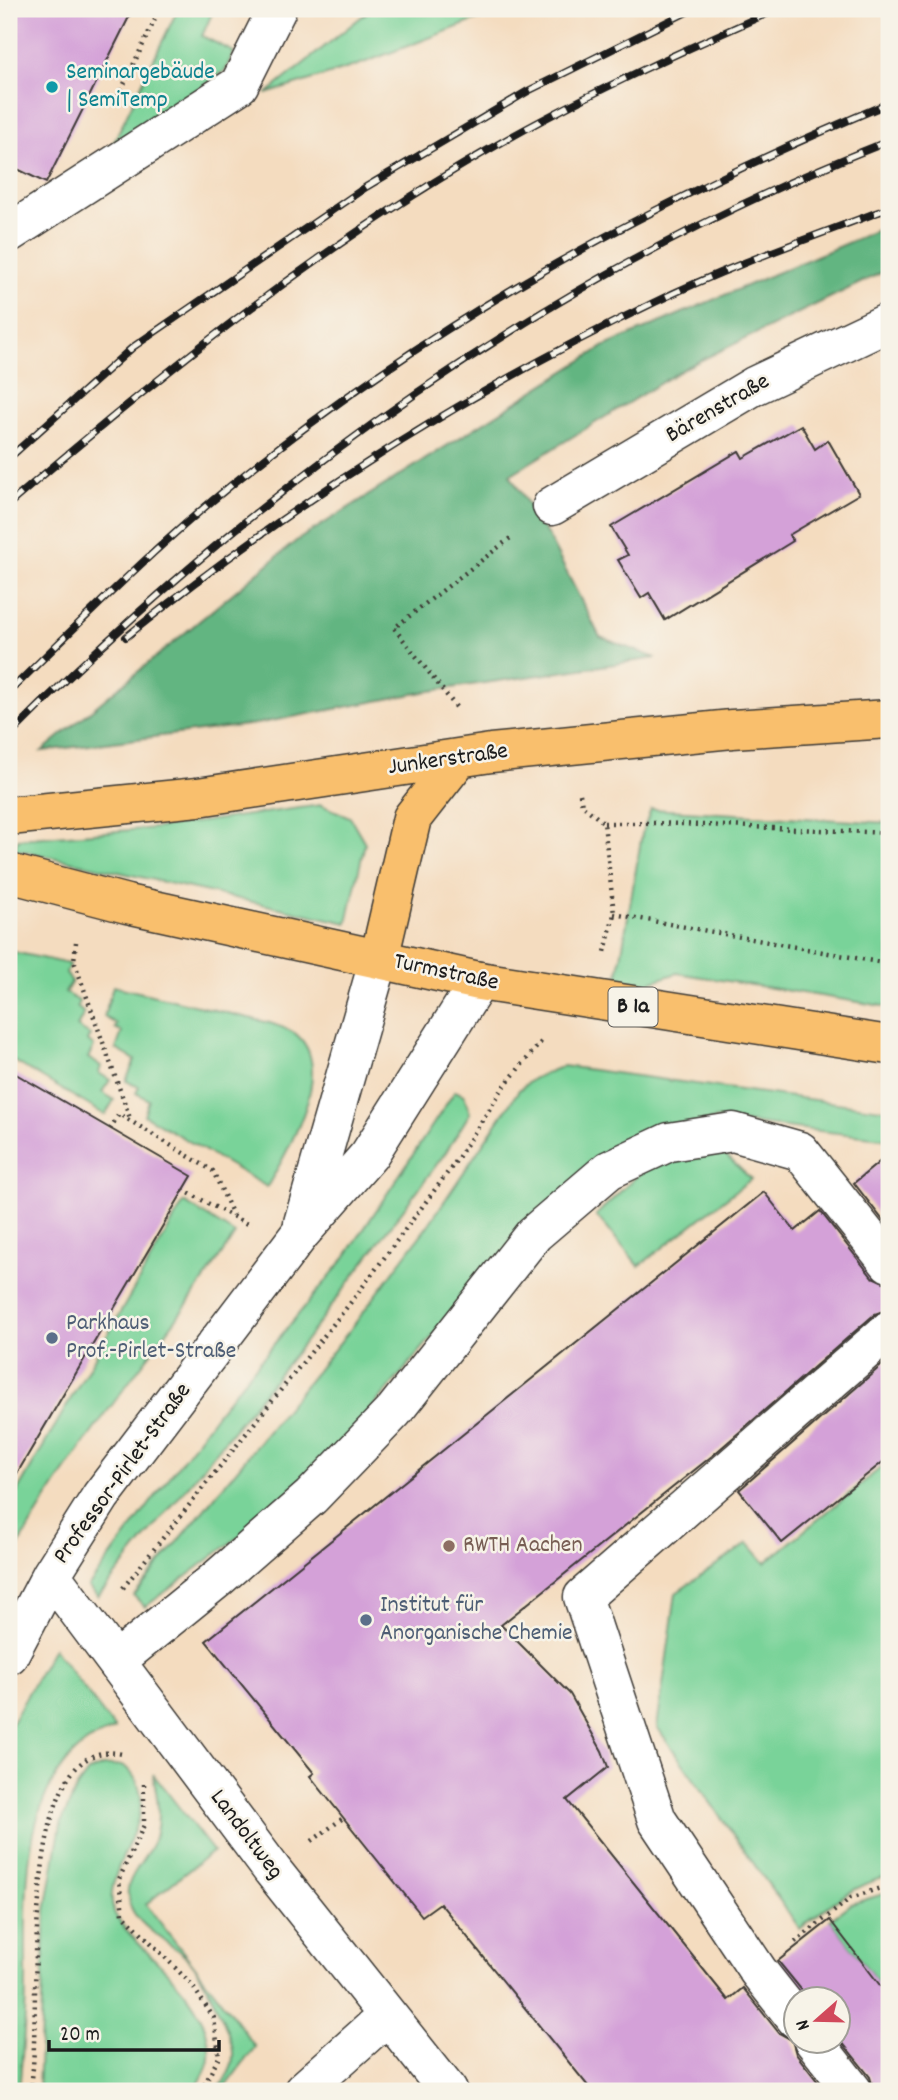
<svg xmlns="http://www.w3.org/2000/svg" width="898" height="2100" font-family="Dekko,sans-serif">
  <style>
    .green { fill: #79d399; stroke: #4a785a; stroke-width: 2 }
    .forest { fill: #62b581; stroke: #3f684e; stroke-width: 2 }
    .building { fill: #d4a1d8 }
    .lines { fill: none; stroke-linecap: round; stroke-linejoin: round }
    .minor-casing { stroke: #3c3934; stroke-width: 41 }
    .major-casing { stroke: #3c3934; stroke-width: 41 }
    .path { stroke: #3c3934; stroke-width: 4.5; stroke-dasharray: 2 5; stroke-linecap: butt }
    .minor { stroke: #fff; stroke-width: 38 }
    .major { stroke: #f9bf6d; stroke-width: 38 }
    .rail-casing { stroke: #1c1c1c; stroke-width: 8 }
    .rail { stroke: #f7f3e8; stroke-width: 5; stroke-dasharray: 16; stroke-linecap: butt }
    .culture-dot { fill: #0f9aa8; stroke: #f7f3e8; stroke-width: 2.5 }
    .service-dot { fill: #5c6f8a; stroke: #f7f3e8; stroke-width: 2.5 }
    .education-dot { fill: #8d6e63; stroke: #f7f3e8; stroke-width: 2.5 }
    .labels { text-anchor: middle; dominant-baseline: central; stroke-width: 5; stroke-linejoin: round; paint-order: stroke }
    .shield { fill: #f7f3e8; stroke: #5e5c59; stroke-width: 2 }
    .shield-label { font-size: 23px; font-weight: bold; fill: #1c1c1c }
    .culture-label { font-size: 24px; fill: #0d838f; stroke: #f7f3e8; text-anchor: start }
    .street-label { font-size: 24px; fill: #1c1c1c; stroke: #f7f3e8 }
    .service-label { font-size: 24px; fill: #4e5e75; stroke: #f7f3e8; text-anchor: start }
    .education-label { font-size: 24px; fill: #785e54; stroke: #f7f3e8; text-anchor: start }
  </style>
  <rect width="100%" height="100%" fill="#f7f3e8"/>
  <filter id="ink" filterUnits="userSpaceOnUse"><feTurbulence type="fractalNoise" baseFrequency=".0143" numOctaves="2"/><feDisplacementMap in="SourceGraphic" scale="14" xChannelSelector="R" yChannelSelector="G"/><feConvolveMatrix kernelMatrix="1 2 1 2 8 2 1 2 1" color-interpolation-filters="sRGB"/></filter>
  <filter id="wash" filterUnits="userSpaceOnUse"><feTurbulence type="fractalNoise" baseFrequency=".00686" numOctaves="4" result="noise"/><feDisplacementMap in="SourceGraphic" scale="28" xChannelSelector="R" yChannelSelector="G"/><feGaussianBlur stdDeviation="1.57" result="paint"/><feColorMatrix in="noise" values="0 0 0 0 0 0 0 0 0 0 0 0 0 0 0 0 0 1.4 0 .05"/><feComposite in="paint" operator="in"/></filter>
  <g filter="url(#wash)">
    <rect width="100%" height="100%" fill="#f4dcbf"/>
    <!-- green -->
    <path class="green" d="M178 9H214L202 36 234 52 225 71 108 154Z
      M371 9H505L358 65 266 94Z
      M321 805 350 817 365 843 347 923 15 849 18 839 156 828Z
      M651 809 889 823V1007L677 973 636 987 617 981 642 834Z
      M9 951 69 964 66 974 72 981 65 993 79 1001 77 1007 84 1013 77 1027 90 1035 87 1041 94 1046 88 1058 101 1066 99 1073 110 1080 102 1092 114 1100 105 1115 9 1058Z
      M113 986 270 1023C280 1027 292 1029 299 1037 335 1073 287 1152 267 1187L144 1115 149 1100 136 1093 139 1087 126 1081 135 1060 116 1049 122 1032 115 1028 117 1024 104 1017Z
      M563 1066 889 1110V1139L715 1119 608 1152 439 1329 304 1488 145 1607 134 1596 350 1330 429 1224 519 1090 534 1078Z
      M455 1091 464 1095 470 1113 446 1152 303 1344 98 1597 88 1587 218 1412 344 1259Z
      M717 1147 751 1179 639 1266 596 1215 643 1170Z
      M184 1202 235 1234C164 1346 71 1444 9 1564V1506Z
      M889 1461V1876C854 1885 828 1905 800 1929L657 1727 676 1593 748 1543 765 1563Z
      M53 1648 115 1729C106 1733 94 1737 86 1743 16 1795 27 1907 26 1984 26 2020 22 2056 19 2091H9V1728Z
      M123 1765C175 1807 95 1868 115 1914 122 1928 136 1940 146 1951 174 1978 213 2015 209 2058 209 2068 199 2083 194 2091H38L46 1910 61 1823 77 1787 88 1772 103 1766Z
      M153 1774 213 1851 146 1904C182 1952 221 1997 255 2047L222 2091H218C225 2079 234 2068 233 2053 233 2036 202 1974 191 1962 174 1944 148 1934 134 1913 114 1881 147 1864 155 1837 161 1815 157 1795 153 1774Z
      M889 1892V1997L830 1920 851 1904Z"/>
    <!-- forest -->
    <path class="forest" d="M889 225V269L687 367 510 475 548 536 600 637 656 658 424 692 256 724 42 751 296 541 605 346Z"/>
    <g id="blocks">
      <!-- building -->
      <path class="building" d="M9 9H133L46 183 9 165Z
        M801 425 815 449 828 440 859 494 789 535 793 541 665 620 649 593 641 598 618 560 628 555 611 527 739 451 743 458Z
        M9 1070 192 1176 9 1487Z
        M889 1154V1228L854 1183Z
        M764 1192 795 1231 820 1211 872 1277 889 1284V1309L875 1314 712 1456 501 1625 570 1694 602 1751 608 1767 567 1800 728 2000 743 1988 779 2033 792 2040 796 2054 825 2091H592L440 1903 422 1916 310 1776 314 1773 206 1641Z
        M889 1359V1457L782 1543 739 1490Z
        M830 1920 889 1997V2091H874L870 2077 838 2037V1998H808L778 1961Z"/>
    </g>
  </g>
  <g filter="url(#ink)">
    <use href="#blocks" fill-opacity="0" stroke="#3c3934" stroke-width="2"/>
    <g class="lines">
      <!-- minor casing -->
      <g class="minor-casing">
        <path id="minor" d="M9 233 239 85 277 9
          M552 506 754 386 889 322
          M303 1223 379 959
          M51 1575 272 1870 448 2091
          M9 1655 51 1575 101 1496 300 1234 369 1155 479 981
          M116 1661 216 1580 311 1497 394 1411 534 1234 609 1170 669 1142 733 1132 800 1151 889 1263
          M796 2019 758 1971 657 1820 583 1597 889 1330
          M813 2040 853 2091
          M303 2091 387 2016"/>
      </g>
      <!-- major casing -->
      <g class="major-casing">
        <path id="major" d="M9 816 198 797 491 753 732 729 889 719
          M9 873 127 904 479 981 889 1045
          M379 959 412 818 459 758"/>
      </g>
      <!-- path -->
      <path class="path" d="M115 103 160 9
        M456 707 394 628 513 536
        M580 794 582 805 604 823 614 914 605 952
        M604 823H657L889 833
        M614 914 889 964
        M76 942 74 961 131 1121
        M110 1129 119 1114 213 1171 233 1215
        M183 1190 247 1224
        M123 1588 355 1297 454 1164 505 1085 541 1042
        M144 1784V1825L119 1879 123 1914 191 1984 214 2018 219 2057 201 2091
        M312 1841 343 1818
        M795 1942 851 1898 889 1885
        M30 2091C44 2035 11 1729 122 1754"/>
      <!-- minor -->
      <use href="#minor" class="minor"/>
      <!-- major -->
      <use href="#major" class="major"/>
      <!-- rail casing -->
      <g class="rail-casing">
        <path id="rail" d="M9 458 133 347 366 187 528 91 693 9
          M9 504C167 369 328 239 511 137 597 89 687 49 777 9
          M126 637C288 506 465 393 653 303 729 266 810 238 889 208
          M9 692C75 627 141 561 212 501 421 327 639 207 889 103
          M9 736C261 482 555 271 889 141"/>
      </g>
      <!-- rail -->
      <use href="#rail" class="rail"/>
    </g>
  </g>
  <!-- markers -->
  <circle class="culture-dot" cx="52" cy="87" r="7"/>
  <g class="service-dot">
    <circle cx="52" cy="1338" r="7"/>
    <circle cx="366" cy="1620" r="7"/>
  </g>
  <circle class="education-dot" cx="449" cy="1546" r="7"/>
  <g class="labels">
    <!-- shield labels -->
    <rect class="shield" x="608.5" y="987.5" width="49" height="39" rx="5"/>
    <g class="shield-label">
      <text x="633" y="1007">B 1a</text>
    </g>
    <!-- culture labels -->
    <g class="culture-label">
      <text x="66" y="73">Seminargebäude<tspan x="66" dy="28">| SemiTemp</tspan></text>
    </g>
    <!-- street labels -->
    <g class="street-label">
      <text transform="translate(718 409) rotate(-30)">Bärenstraße</text>
      <text transform="translate(448 760) rotate(-8)">Junkerstraße</text>
      <text transform="translate(446 973) rotate(12)">Turmstraße</text>
      <text transform="translate(123 1474) rotate(-54)">Professor-Pirlet-Straße</text>
      <text transform="translate(246 1835) rotate(53)">Landoltweg</text>
    </g>
    <!-- service labels -->
    <g class="service-label">
      <text x="66" y="1324">Parkhaus<tspan x="66" dy="28">Prof.-Pirlet-Straße</tspan></text>
      <text x="380" y="1606">Institut für<tspan x="380" dy="28">Anorganische Chemie</tspan></text>
    </g>
    <!-- education labels -->
    <g class="education-label">
      <text x="463" y="1546">RWTH Aachen</text>
    </g>
  </g>
  <!-- margin -->
  <rect width="898" height="2100" fill="none" stroke="#f7f3e8" stroke-width="35"/>
  <!-- north arrow -->
  <g transform="translate(817 2020) rotate(250)"><circle r="33" fill="#f7f3e8" stroke="#9f9d96" stroke-width="2"/>
  <path d="M0-5L12 26L0 18L-12 26Z" fill="#d1495b"/>
  <text y="-10" font-size="19" font-weight="bold" text-anchor="middle" fill="#1c1c1c">N</text>
  </g>
  <!-- scale -->
  <path d="M49 2040v10h170v-10" fill="none" stroke="#1c1c1c" stroke-width="3.5"/>
  <text x="60" y="2040" font-size="21" fill="#1c1c1c" stroke="#f7f3e8" stroke-width="5" paint-order="stroke">20 m</text>
</svg>
